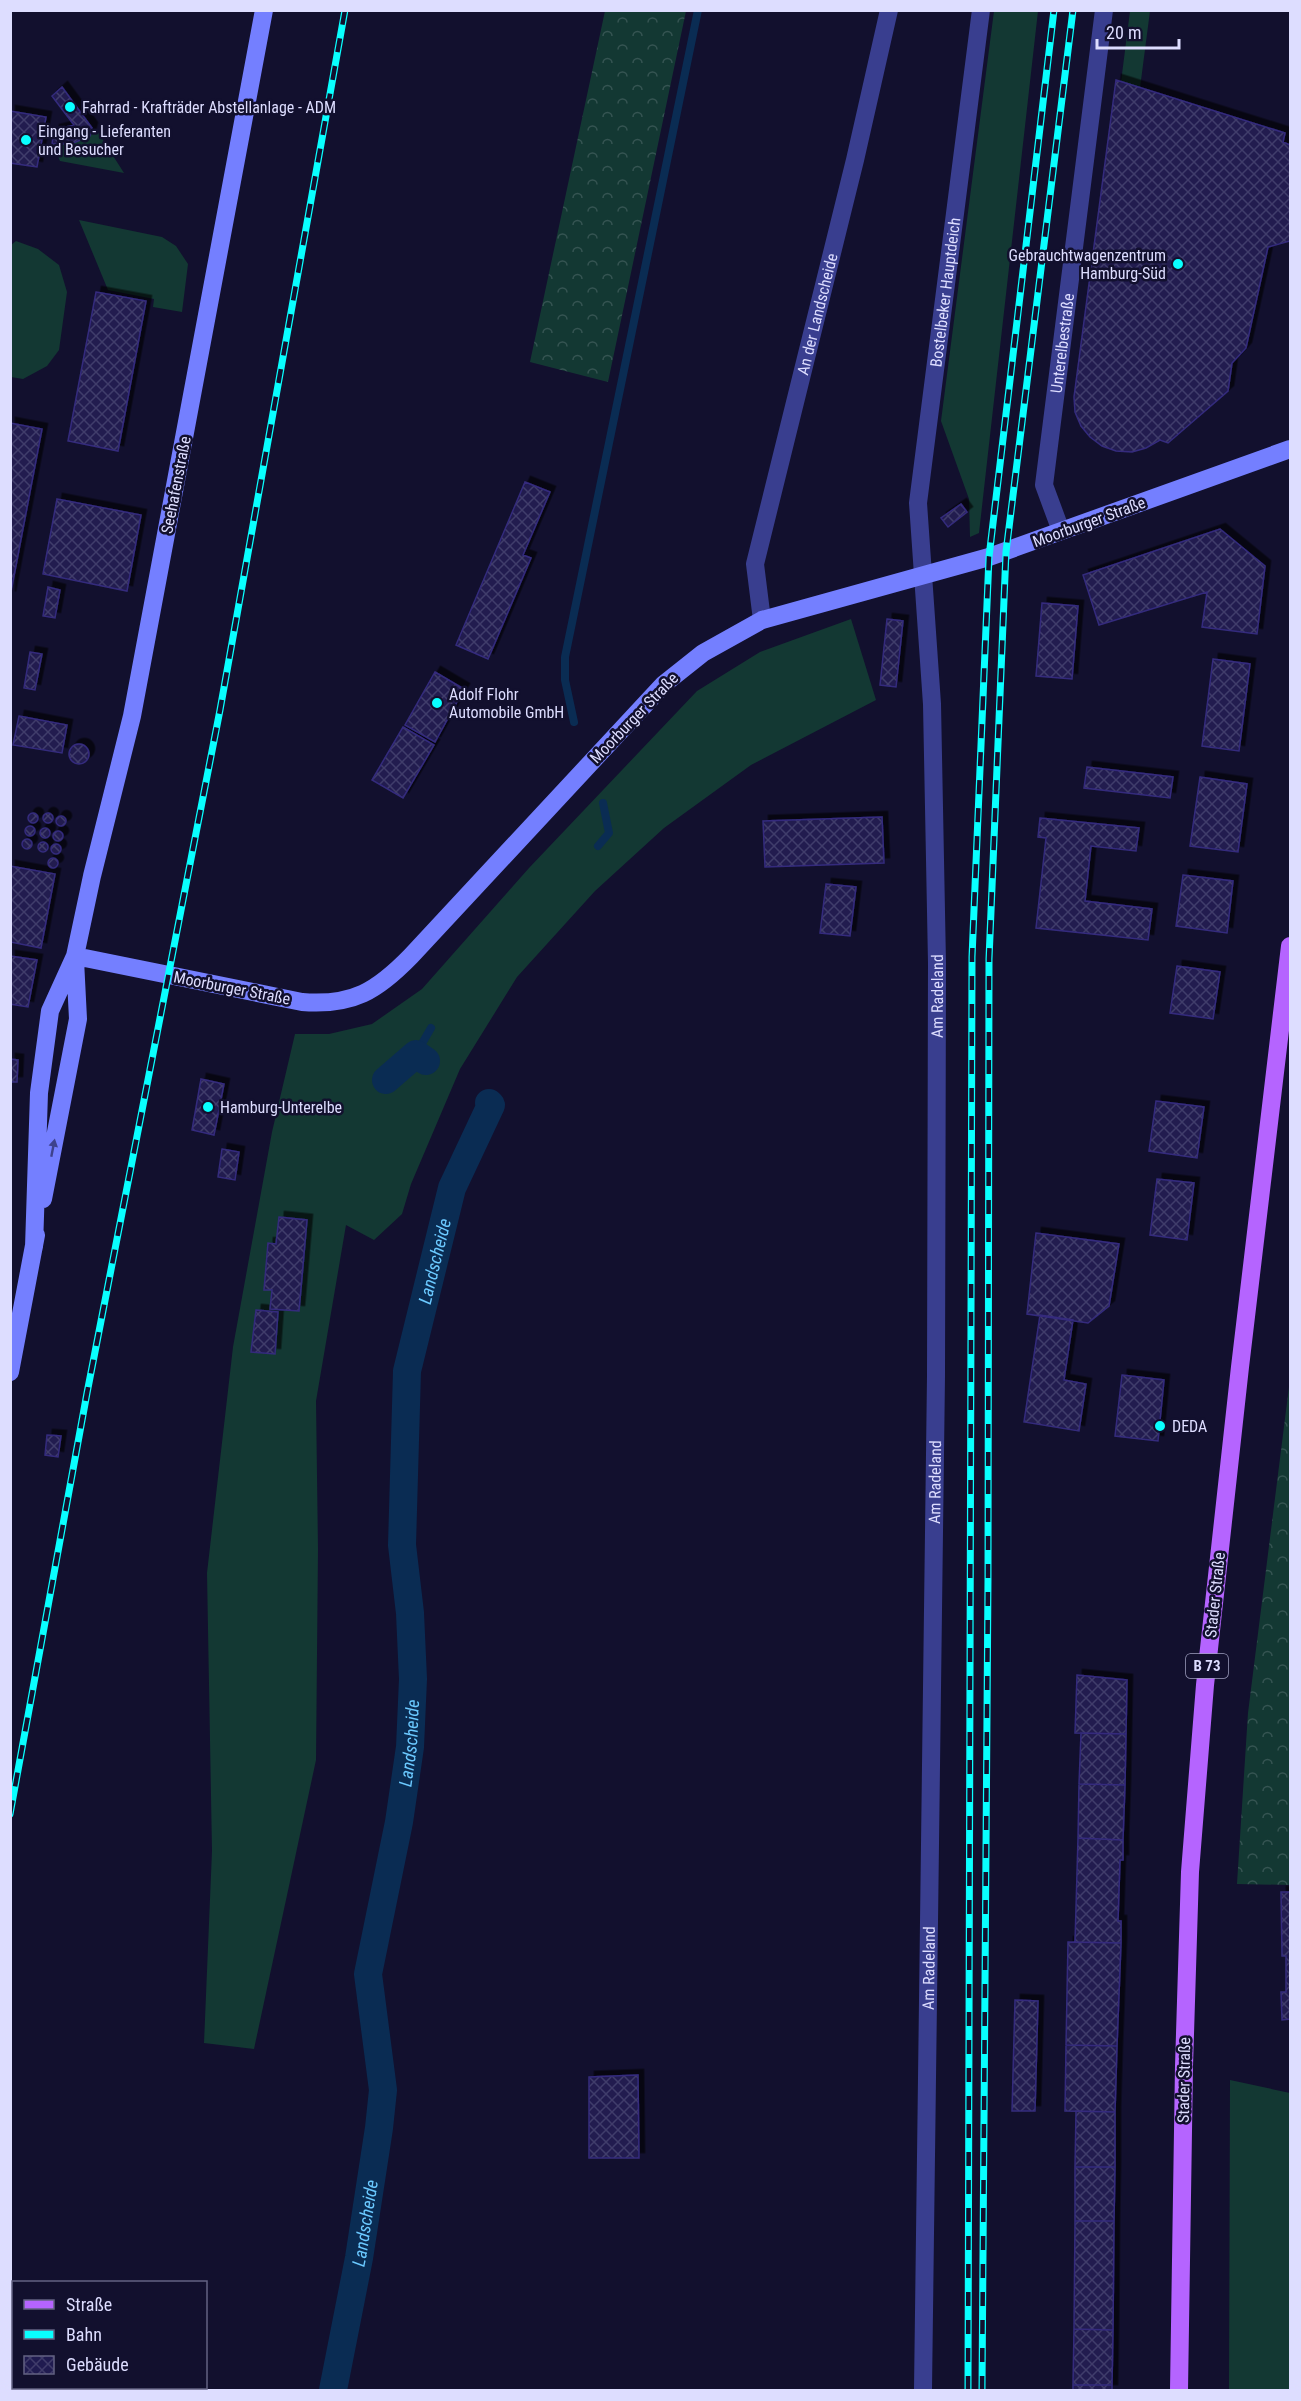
<svg xmlns="http://www.w3.org/2000/svg" width="1301" height="2401" font-family="'Roboto Condensed',sans-serif">
  <style>
    .grass { fill: #133833 }
    .forest { fill: url(#forest-crowns) }
    .lines { fill: none; stroke-linecap: round; stroke-linejoin: round }
    .stream { stroke: #0a2c53; stroke-width: 8 }
    .canal { stroke: #0a2c53; stroke-width: 28 }
    .building { fill: url(#building-cross-hatch); stroke: #342c7d; stroke-width: 1.5; filter: url(#shadow) }
    .street { stroke: #393e8f; stroke-width: 18 }
    .secondary { stroke: #747fff; stroke-width: 18 }
    .primary { stroke: #b564ff; stroke-width: 18 }
    .rail-casing { stroke: #09ffff; stroke-width: 7 }
    .rail { stroke: #12102e; stroke-width: 4.5; stroke-dasharray: 14; stroke-linecap: butt }
    .oneway { fill: #3e428c }
    .poi-dot { fill: #09ffff; stroke: #12102e; stroke-width: 2 }
    .labels { text-anchor: middle; dominant-baseline: central; stroke-width: 5; stroke-linejoin: round; paint-order: stroke }
    .shield { fill: #12102e; stroke: #a0a0c0; stroke-width: 1.5 }
    .shield-label { font-size: 15px; font-weight: bold; fill: #ddf }
    .poi-label { font-size: 16px; fill: #ddf; stroke: #12102e; text-anchor: start }
    .street-label { font-size: 16px; fill: #ddf; stroke: #12102e }
    .water-label { font-size: 18px; font-style: italic; fill: #6bc9ff; stroke: #12102e }
  </style>
  <defs>
    <pattern id="forest-crowns" width="20" height="18" patternUnits="userSpaceOnUse" patternTransform="scale(1.5)"><rect width="20" height="18" fill="#133833"/><path d="M2 6a3 3 0 1 1 6 0M12 15a3 3 0 1 1 6 0" fill="none" stroke="#355452"/></pattern>
    <pattern id="building-cross-hatch" width="8" height="8" patternUnits="userSpaceOnUse" patternTransform="scale(1.5)"><rect width="8" height="8" fill="#201b50"/><path d="M0 0l8 8M0 8l8-8" fill="none" stroke="#403c6a"/></pattern>
    <filter id="shadow"><feDropShadow dx="5.5" dy="-5.5" stdDeviation="0" flood-color="#0009"/></filter>
  </defs>
  <rect width="100%" height="100%" fill="#12102e"/>
  <!-- grass -->
  <path class="grass" d="M994 11H1038L979 533 970 537 969 499 941 421Z
    M1130 11H1150L1140 88 1121 82Z
    M96 129 124 173 60 161 52 144C69 144 83 142 96 129Z
    M79 220 162 237 176 246 188 264 182 312 153 307 154 299 108 290Z
    M16 241 38 249 59 265 67 292 59 350 47 366 23 379 11 377 10 246Z
    M851 619 876 700 751 765 664 828 595 891 517 977 460 1069 411 1184 402 1214 374 1240 346 1225 316 1401 318 1549 316 1760 254 2049 204 2043 212 1851 207 1573 233 1347 272 1132 295 1034H329L372 1024 422 989 529 868 697 691 760 652Z
    M1230 2080 1290 2093V2390H1229Z"/>
  <!-- forest -->
  <path class="forest" d="M605 11H686L608 382 530 362Z
    M1290 1379V1885L1237 1884 1248 1713Z"/>
  <g class="lines">
    <!-- stream -->
    <path class="stream" d="M574 722 565 680V657L698 10
      M598 846 609 833 603 803
      M416 1054 431 1028"/>
    <!-- canal -->
    <g class="canal">
      <path d="M386 1080 416 1054 426 1061"/>
      <path id="s1" d="M333 2390 359 2258 379 2128 383 2090 368 1974 399 1822 410 1747 413 1679 410 1613 402 1545 407 1371 452 1188 491 1105 489 1103"/>
    </g>
  </g>
  <!-- building -->
  <path class="building" d="M1116 80 1285 133 1283 142 1290 145V241L1268 247 1246 348 1232 363 1228 391 1168 443 1160 440 1146 448 1132 452 1116 451 1102 446 1090 437 1081 426 1075 412 1074 397Z
    M62 87 92 128 90 136 71 144H52L54 130 74 125 52 96Z
    M10 111 46 117 37 167 10 163Z
    M96 292 146 301 118 451 68 441Z
    M10 423 42 429 10 597Z
    M525 482 550 492 523 555 531 558 488 659 456 645Z
    M57 499 141 515 127 591 43 574Z
    M961 504 967 512 948 527 941 518Z
    M1220 529 1265 566 1257 634 1202 627 1207 592 1099 625 1083 575Z
    M48 587 60 590 55 618 43 616Z
    M1042 603 1078 606 1072 679 1036 676Z
    M887 619 903 621 896 687 880 685Z
    M30 652 42 654 35 690 24 688Z
    M1213 659 1250 664 1239 751 1202 746Z
    M435 672 464 689 435 742 405 725Z
    M19 716 67 725 62 753 13 745Z
    M403 727 434 745 403 798 372 780Z
    M69 754a10 10 0 1 1 20 0a10 10 0 1 1-20 0Z
    M1087 767 1173 777 1170 798 1084 788Z
    M1200 777 1247 784 1238 852 1190 846Z
    M28 818a5 5 0 1 1 10 0a5 5 0 1 1-10 0Z
    M43 818a5 5 0 1 1 10 0a5 5 0 1 1-10 0Z
    M56 821a5 5 0 1 1 10 0a5 5 0 1 1-10 0Z
    M882 817 884 863 765 867 763 821Z
    M1040 818 1139 828 1136 851 1091 846 1085 901 1152 909 1148 940 1036 928 1046 838 1038 837Z
    M25 831a5 5 0 1 1 10 0a5 5 0 1 1-10 0Z
    M40 833a5 5 0 1 1 10 0a5 5 0 1 1-10 0Z
    M53 836a5 5 0 1 1 10 0a5 5 0 1 1-10 0Z
    M22 844a5 5 0 1 1 10 0a5 5 0 1 1-10 0Z
    M38 847a5 5 0 1 1 10 0a5 5 0 1 1-10 0Z
    M51 849a5 5 0 1 1 10 0a5 5 0 1 1-10 0Z
    M48 863a5 5 0 1 1 10 0a5 5 0 1 1-10 0Z
    M10 866 55 874 41 948 10 942Z
    M1183 875 1233 881 1227 933 1176 926Z
    M826 884 856 887 850 936 820 933Z
    M10 956 37 960 28 1007 10 1004Z
    M1177 966 1220 972 1213 1019 1170 1013Z
    M10 1059 18 1060 17 1082H10Z
    M201 1079 224 1084 214 1135 192 1130Z
    M1156 1101 1204 1107 1197 1158 1149 1151Z
    M222 1149 239 1152 235 1180 218 1177Z
    M1157 1179 1194 1183 1187 1240 1150 1235Z
    M279 1217 307 1220 299 1311 270 1309 272 1290H264L268 1243 276 1244Z
    M1036 1233 1119 1244 1109 1306 1088 1323 1027 1314Z
    M256 1310 278 1312 275 1354 251 1352Z
    M1040 1315 1073 1320 1064 1380 1086 1384 1079 1431 1024 1422Z
    M1122 1375 1164 1380 1158 1441 1115 1436Z
    M47 1435 61 1436 58 1457 45 1455Z
    M1077 1675 1127 1680 1126 1734 1075 1733Z
    M1081 1733 1126 1734 1125 1785 1079 1784Z
    M1079 1784 1125 1785 1123 1840 1078 1838Z
    M1078 1838 1123 1840V1860H1120L1118 1921H1121V1943L1075 1942Z
    M1281 1892H1290V2019L1282 2020 1281 1992H1286V1956H1282Z
    M1068 1942 1121 1943 1117 2046 1066 2045Z
    M1015 2000 1038 2001 1035 2111H1012Z
    M1066 2045 1117 2046 1115 2112 1065 2111Z
    M638 2075 639 2158H589V2077Z
    M1076 2111 1115 2112V2167H1075Z
    M1075 2167H1115L1114 2221H1075Z
    M1075 2221H1114L1113 2330 1074 2329Z
    M1074 2329 1113 2330 1112 2385H1073Z
    M1073 2385H1112V2390H1073Z"/>
  <g class="lines">
    <!-- street -->
    <g class="street">
      <path id="s2" d="M1061 531 1044 485 1104 10"/>
      <path id="s3" d="M762 620 755 564 855 160 889 10"/>
      <path id="s4" d="M923 2390 936 1376 937 963 932 704 918 503 981 10"/>
    </g>
    <!-- secondary -->
    <path class="secondary" d="M75 956 302 1002C353 1006 377 991 411 956L664 684 703 653 762 620 989 557 1290 449
      M43 1199 78 1019 75 960
      M34 1247 39 1093 50 1011 75 956 92 876 132 716 264 10
      M10 1372 36 1235"/>
    <!-- primary -->
    <path class="primary" d="M1179 2390 1184 2066 1190 1872 1205 1685 1240 1367 1290 946"/>
    <!-- rail casing -->
    <g class="rail-casing">
      <path id="rail" d="M10 1814 87 1393 220 710 345 10
        M968 2390 972 957 989 557 1054 10
        M982 2390 988 1579 989 959 1006 552 1073 10"/>
    </g>
    <!-- rail -->
    <use href="#rail" class="rail"/>
  </g>
  <!-- one-way arrows -->
  <defs><path id="oneway-solid" d="M-6-.8H1V-3.2L6.5 0L1 3.2V.8H-6Z" transform="scale(1.5)"/></defs>
  <use class="oneway" href="#oneway-solid" transform="translate(53 1148) rotate(-79)"/>
  <!-- markers -->
  <g class="poi-dot">
    <circle cx="70" cy="107" r="6"/>
    <circle cx="26" cy="140" r="6"/>
    <circle cx="1178" cy="264" r="6"/>
    <circle cx="437" cy="703" r="6"/>
    <circle cx="208" cy="1107" r="6"/>
    <circle cx="1160" cy="1426" r="6"/>
  </g>
  <g class="labels">
    <!-- shield labels -->
    <rect class="shield" x="1186" y="1654" width="42" height="24" rx="4.5"/>
    <g class="shield-label">
      <text x="1207" y="1666">B 73</text>
    </g>
    <!-- poi labels -->
    <g class="poi-label">
      <text x="82" y="107">Fahrrad - Krafträder Abstellanlage - ADM</text>
      <text x="38" y="131">Eingang - Lieferanten<tspan x="38" dy="18">und Besucher</tspan></text>
      <text x="1166" y="255" text-anchor="end">Gebrauchtwagenzentrum<tspan x="1166" dy="18">Hamburg-Süd</tspan></text>
      <text x="449" y="694">Adolf Flohr<tspan x="449" dy="18">Automobile GmbH</tspan></text>
      <text x="220" y="1107">Hamburg-Unterelbe</text>
      <text x="1172" y="1426">DEDA</text>
    </g>
    <!-- street labels -->
    <g class="street-label">
      <text stroke="none"><textPath href="#s4" startOffset="2100">Bostelbeker Hauptdeich</textPath></text>
      <text stroke="none"><textPath href="#s3" startOffset="314">An der Landscheide</textPath></text>
      <text stroke="none"><textPath href="#s2" startOffset="192">Unterelbestraße</textPath></text>
      <text transform="translate(176 485) rotate(-79)">Seehafenstraße</text>
      <text transform="translate(1089 522) rotate(-20)">Moorburger Straße</text>
      <text transform="translate(634 718) rotate(-46)">Moorburger Straße</text>
      <text transform="translate(232 988) rotate(11)">Moorburger Straße</text>
      <text stroke="none"><textPath href="#s4" startOffset="1394">Am Radeland</textPath></text>
      <text stroke="none"><textPath href="#s4" startOffset="908">Am Radeland</textPath></text>
      <text transform="translate(1215 1595) rotate(-84)">Stader Straße</text>
      <text stroke="none"><textPath href="#s4" startOffset="422">Am Radeland</textPath></text>
      <text transform="translate(1184 2080) rotate(-89)">Stader Straße</text>
    </g>
    <!-- water labels -->
    <g class="water-label">
      <text stroke="none"><textPath href="#s1" startOffset="1142">Landscheide</textPath></text>
      <text stroke="none"><textPath href="#s1" startOffset="656">Landscheide</textPath></text>
      <text stroke="none"><textPath href="#s1" startOffset="170">Landscheide</textPath></text>
    </g>
  </g>
  <!-- border -->
  <rect width="1301" height="2401" fill="none" stroke="#ddddff" stroke-width="24"/>
  <!-- legend -->
  <rect x="12" y="2281" width="195" height="108" fill="#12102e" stroke="#636282" stroke-width="1.5"/>
  <rect x="24" y="2300" width="30" height="9" fill="#b564ff" stroke="#636282" stroke-width="1.5"/>
  <text x="66" y="2311" font-size="18" fill="#ddddff">Straße</text>
  <rect x="24" y="2330" width="30" height="9" fill="#09ffff" stroke="#636282" stroke-width="1.5"/>
  <text x="66" y="2341" font-size="18" fill="#ddddff">Bahn</text>
  <rect x="24" y="2356" width="30" height="18" fill="url(#building-cross-hatch)" stroke="#636282" stroke-width="1.5"/>
  <text x="66" y="2371" font-size="18" fill="#ddddff">Gebäude</text>
  <!-- scale -->
  <path d="M1097 39v9h82v-9" fill="none" stroke="#ddddff" stroke-width="3"/>
  <text x="1106" y="39" font-size="18" fill="#ddddff" stroke="#12102e" stroke-width="4.5" paint-order="stroke">20 m</text>
</svg>
